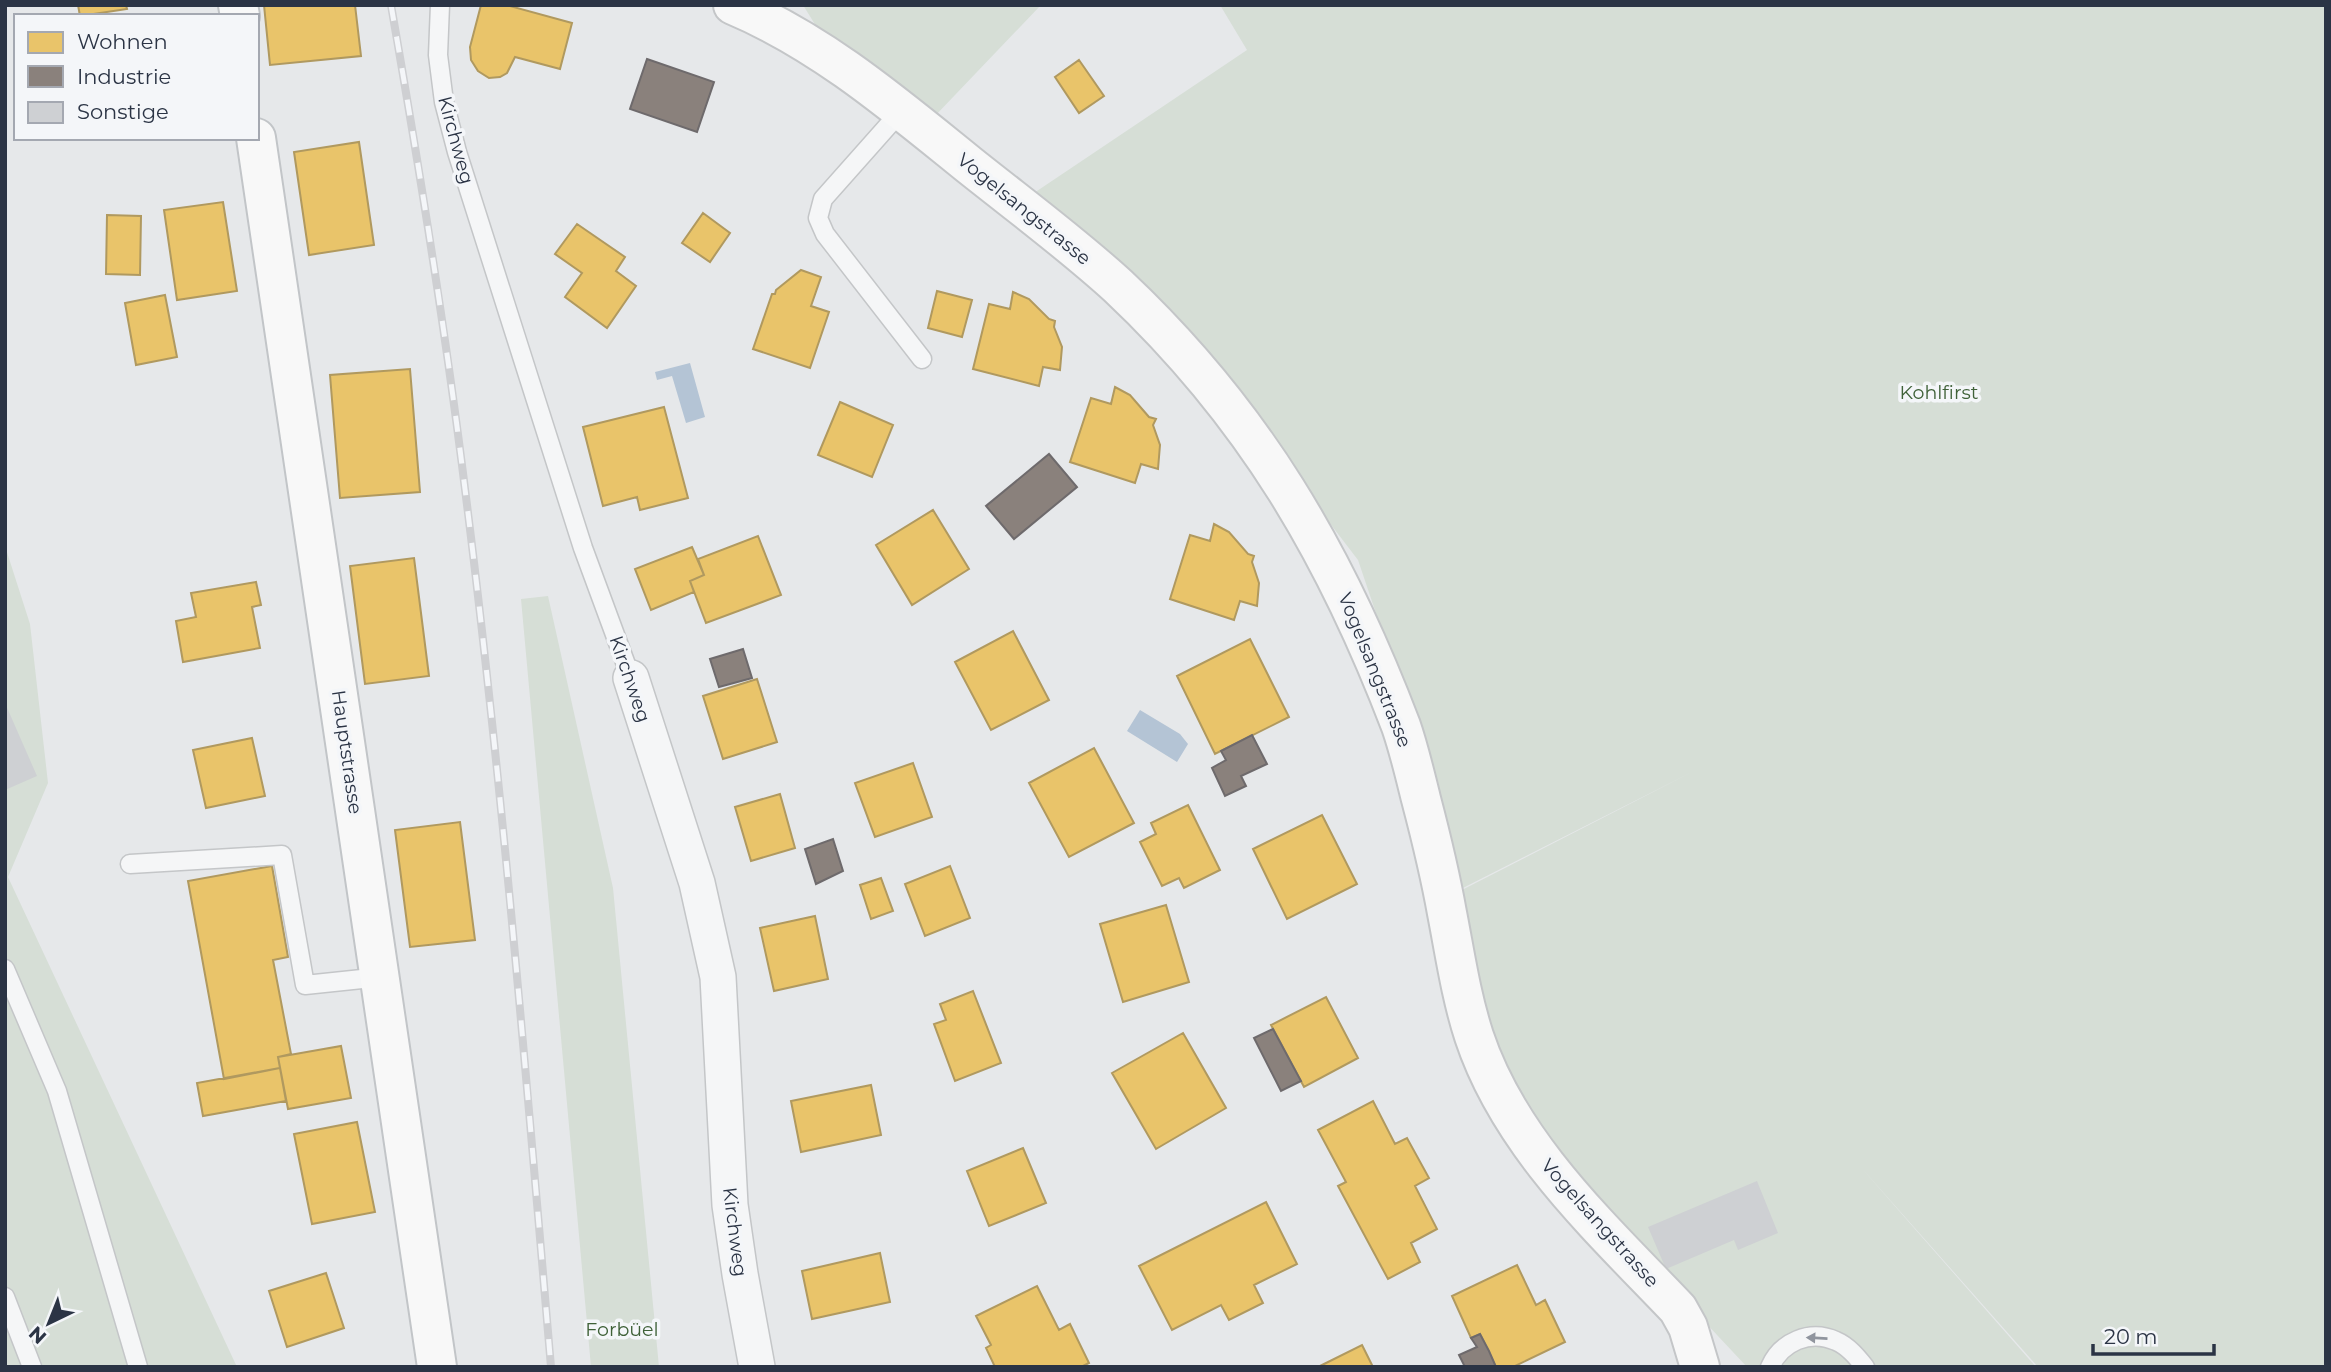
<svg xmlns="http://www.w3.org/2000/svg" width="2331" height="1372" font-family="Montserrat,sans-serif">
  <style>
    .green { fill: #d6ded6 }
    .water { fill: #b4c4d5 }
    .homes { fill: #e9c46a; stroke: #b0995f; stroke-width: 2 }
    .industry { fill: #8a817c; stroke: #6e6a6c; stroke-width: 2 }
    .building { fill: #ced0d3 }
    .lines { fill: none; stroke-linecap: round; stroke-linejoin: round }
    .lane-casing { stroke: #c4c6c8; stroke-width: 21 }
    .street-casing { stroke: #c4c6c8; stroke-width: 38 }
    .secondary-casing { stroke: #c4c6c8; stroke-width: 42 }
    .primary-casing { stroke: #c2c5c8; stroke-width: 42 }
    .lane { stroke: #f5f6f7; stroke-width: 18 }
    .street { stroke: #f5f6f7; stroke-width: 35 }
    .secondary { stroke: #f8f8f8; stroke-width: 38 }
    .primary { stroke: #f8f8f8; stroke-width: 38 }
    .rail-casing { stroke: #cecfd2; stroke-width: 8 }
    .rail { stroke: #f4f6f9; stroke-width: 5; stroke-dasharray: 16; stroke-linecap: butt }
    .oneway { fill: #90959e }
    .labels { text-anchor: middle; dominant-baseline: central; stroke-width: 7; stroke-linejoin: round; paint-order: stroke }
    .street-label { font-size: 19px; fill: #2b3445; stroke: #f4f6f9 }
    .park-label { font-size: 19px; fill: #3f6138; stroke: #f4f6f9 }
  </style>
  <rect width="100%" height="100%" fill="#e6e8ea"/>
  <!-- green -->
  <path class="green" d="M803 5H1041L934 117 816 26Z
    M1220 5H2326V1367H2038L1858 1164 2036 1367H1747L1570 1178 1492 1045 1458 892 1692 772 1457 891 1446 820 1358 560 1185 334 1031 195 1247 50Z
    M5 546 30 624 48 783 8 877 237 1367H5Z
    M548 596 613 888 659 1367H591L521 599Z"/>
  <!-- water -->
  <path class="water" d="M690 363 705 417 686 423 672 376 657 380 655 372Z
    M1140 710 1180 734 1188 744 1177 762 1127 731Z"/>
  <!-- homes -->
  <path class="homes" d="M78 5H126L127 9 80 16Z
    M264 5H355L361 56 270 65Z
    M481 5H506L572 23 560 69 515 57 507 73 500 77 489 78 478 71 471 60 470 47Z
    M1079 60 1104 96 1079 113 1055 77Z
    M359 142 374 245 309 255 294 152Z
    M223 202 237 291 177 300 164 210Z
    M703 213 730 233 710 262 682 243Z
    M107 215 141 216 140 275 106 274Z
    M577 224 625 257 616 271 636 286 607 328 565 297 582 273 555 254Z
    M801 270 821 277 811 306 829 312 810 368 753 349 772 294H775L776 290Z
    M937 291 972 300 962 337 928 328Z
    M1013 292 1029 299 1049 319 1055 321 1054 327 1062 347 1060 370 1043 367 1039 386 973 369 989 304 1010 309Z
    M165 295 177 357 136 365 125 303Z
    M410 369 420 492 340 498 330 375Z
    M1115 387 1130 395 1149 417 1156 419 1153 425 1160 445 1158 469 1141 464 1135 483 1070 462 1091 398 1111 404Z
    M840 402 893 425 872 477 818 455Z
    M664 407 688 498 640 510 637 497 603 506 583 427Z
    M933 510 969 569 912 605 876 545Z
    M1214 524 1229 532 1248 554 1254 556 1252 562 1259 583 1257 606 1240 601 1234 620 1170 599 1190 535 1210 541Z
    M758 536 781 595 706 623 690 581 704 575 698 559Z
    M692 547 704 575 690 581 694 592 651 610 635 569Z
    M414 558 429 676 365 684 350 566Z
    M256 582 261 605 252 607 260 648 183 662 176 621 196 617 191 593Z
    M1013 631 1049 700 991 730 955 662Z
    M1250 639 1289 717 1215 754 1177 676Z
    M757 679 777 742 723 759 703 696Z
    M252 738 265 796 206 808 193 750Z
    M1094 748 1134 823 1069 857 1029 783Z
    M913 763 932 817 875 837 855 783Z
    M780 794 795 848 751 861 735 807Z
    M1188 805 1220 870 1184 888 1179 878 1162 886 1140 842 1156 834 1151 823Z
    M1322 815 1357 884 1287 919 1253 849Z
    M460 822 475 940 410 947 395 830Z
    M272 866 288 957 273 960 291 1054 278 1057 280 1068 224 1079 188 881Z
    M950 866 970 918 925 936 905 884Z
    M881 878 893 911 871 919 860 885Z
    M1166 905 1189 982 1123 1002 1100 924Z
    M815 916 828 979 774 991 760 928Z
    M973 991 1001 1063 955 1081 934 1024 946 1020 940 1004Z
    M1326 997 1358 1058 1304 1087 1271 1025Z
    M1183 1033 1226 1108 1156 1149 1112 1073Z
    M341 1046 351 1098 288 1109 278 1057Z
    M280 1068 286 1101 203 1116 197 1083Z
    M871 1085 881 1135 801 1152 791 1101Z
    M1373 1101 1395 1144 1407 1138 1429 1178 1415 1186 1437 1229 1411 1243 1420 1262 1388 1279 1338 1186 1346 1182 1318 1130Z
    M357 1122 375 1212 312 1224 294 1134Z
    M1023 1148 1046 1203 989 1226 967 1171Z
    M1266 1202 1297 1264 1254 1285 1263 1303 1229 1320 1221 1305 1172 1330 1139 1266Z
    M880 1253 890 1302 812 1319 802 1271Z
    M1517 1265 1536 1305 1545 1300 1565 1342 1513 1367H1496L1480 1334 1471 1338 1452 1296Z
    M326 1273 344 1328 287 1347 269 1291Z
    M1037 1286 1059 1330 1070 1324 1089 1363 1081 1367H995L986 1348 991 1345 976 1316Z
    M1362 1345 1373 1367H1318Z"/>
  <!-- industry -->
  <path class="industry" d="M647 59 714 82 697 132 630 109Z
    M1049 454 1077 487 1014 539 986 506Z
    M743 649 752 678 719 687 710 659Z
    M1252 735 1267 764 1241 776 1246 786 1225 796 1212 768 1226 760 1221 751Z
    M833 839 843 871 816 884 805 849Z
    M1273 1029 1301 1081 1281 1091 1254 1038Z
    M1480 1334 1489 1351 1496 1367H1465L1459 1355 1477 1347 1471 1338Z"/>
  <!-- building -->
  <path class="building" d="M5 703 37 776 5 790Z
    M1757 1181 1778 1233 1738 1250 1734 1240 1666 1269 1648 1227Z"/>
  <g class="lines">
    <!-- lane casing -->
    <g class="lane-casing">
      <path id="lane" d="M440 5 438 55 444 102 457 152 583 548 631 678
        M902 110 823 199 818 218 825 234 922 359
        M130 864 282 855 305 985 381 977
        M5 969 57 1091 138 1367
        M5 1297 32 1367
        M1770 1367C1781 1342 1810 1329 1836 1341 1848 1346 1857 1357 1865 1367"/>
    </g>
    <!-- street casing -->
    <g class="street-casing">
      <path id="street" d="M631 678 697 883 718 977 730 1205 740 1274 757 1367"/>
    </g>
    <!-- secondary casing -->
    <g class="secondary-casing">
      <path id="secondary" d="M733 5C821 42 895 105 968 164 1018 204 1071 243 1118 286 1254 414 1335 553 1401 726 1409 749 1415 775 1421 799 1431 837 1440 874 1447 913 1455 954 1461 996 1474 1036 1510 1145 1601 1228 1678 1309L1688 1327 1700 1367"/>
    </g>
    <!-- primary casing -->
    <g class="primary-casing">
      <path id="primary" d="M238 5 240 16
        M256 138 437 1367"/>
    </g>
    <!-- lane -->
    <use href="#lane" class="lane"/>
    <!-- street -->
    <use href="#street" class="street"/>
    <!-- secondary -->
    <use href="#secondary" class="secondary"/>
    <!-- primary -->
    <use href="#primary" class="primary"/>
    <!-- rail casing -->
    <g class="rail-casing">
      <path id="rail" d="M391 5C419 166 445 327 465 489 502 781 526 1074 551 1367"/>
    </g>
    <!-- rail -->
    <use href="#rail" class="rail"/>
  </g>
  <!-- one-way arrows -->
  <defs><path id="oneway-solid" d="M-6-.8H1V-3.2L6.5 0L1 3.2V.8H-6Z" transform="scale(1.75)"/></defs>
  <use class="oneway" href="#oneway-solid" transform="translate(1817 1338) rotate(-177)"/>
  <g class="labels">
    <!-- street labels -->
    <g class="street-label">
      <text transform="translate(456 140) rotate(75)">Kirchweg</text>
      <text transform="translate(1024 209) rotate(39)">Vogelsangstrasse</text>
      <text transform="translate(1375 670) rotate(68)">Vogelsangstrasse</text>
      <text transform="translate(630 679) rotate(71)">Kirchweg</text>
      <text transform="translate(347 752) rotate(82)">Hauptstrasse</text>
      <text transform="translate(1600 1223) rotate(48)">Vogelsangstrasse</text>
      <text transform="translate(735 1232) rotate(83)">Kirchweg</text>
    </g>
    <!-- park labels -->
    <g class="park-label">
      <text x="1939" y="392">Kohlfirst</text>
      <text x="622" y="1329">Forbüel</text>
    </g>
  </g>
  <!-- border -->
  <rect width="2331" height="1372" fill="none" stroke="#2b3445" stroke-width="14"/>
  <!-- legend -->
  <rect x="14" y="14" width="245" height="126" fill="#f4f6f9" stroke="#a4a8b1" stroke-width="2"/>
  <rect x="28" y="32" width="35" height="21" fill="#e9c46a" stroke="#a4a8b1" stroke-width="2"/>
  <text x="77" y="49" font-size="21" fill="#2b3445">Wohnen</text>
  <rect x="28" y="66" width="35" height="21" fill="#8a817c" stroke="#a4a8b1" stroke-width="2"/>
  <text x="77" y="84" font-size="21" fill="#2b3445">Industrie</text>
  <rect x="28" y="102" width="35" height="21" fill="#ced0d3" stroke="#a4a8b1" stroke-width="2"/>
  <text x="77" y="119" font-size="21" fill="#2b3445">Sonstige</text>
  <!-- north arrow -->
  <g transform="translate(49 1323) rotate(223)" stroke="#f4f6f9" stroke-width="5" paint-order="stroke">
  <path d="M0-5L12 26L0 18L-12 26Z" fill="#2b3445"/>
  <text y="-10" font-size="19" font-weight="bold" text-anchor="middle" fill="#2b3445">N</text>
  </g>
  <!-- scale -->
  <path d="M2093 1344v10h121v-10" fill="none" stroke="#2b3445" stroke-width="3.5"/>
  <text x="2104" y="1344" font-size="21" fill="#2b3445" stroke="#f4f6f9" stroke-width="5" paint-order="stroke">20 m</text>
</svg>
